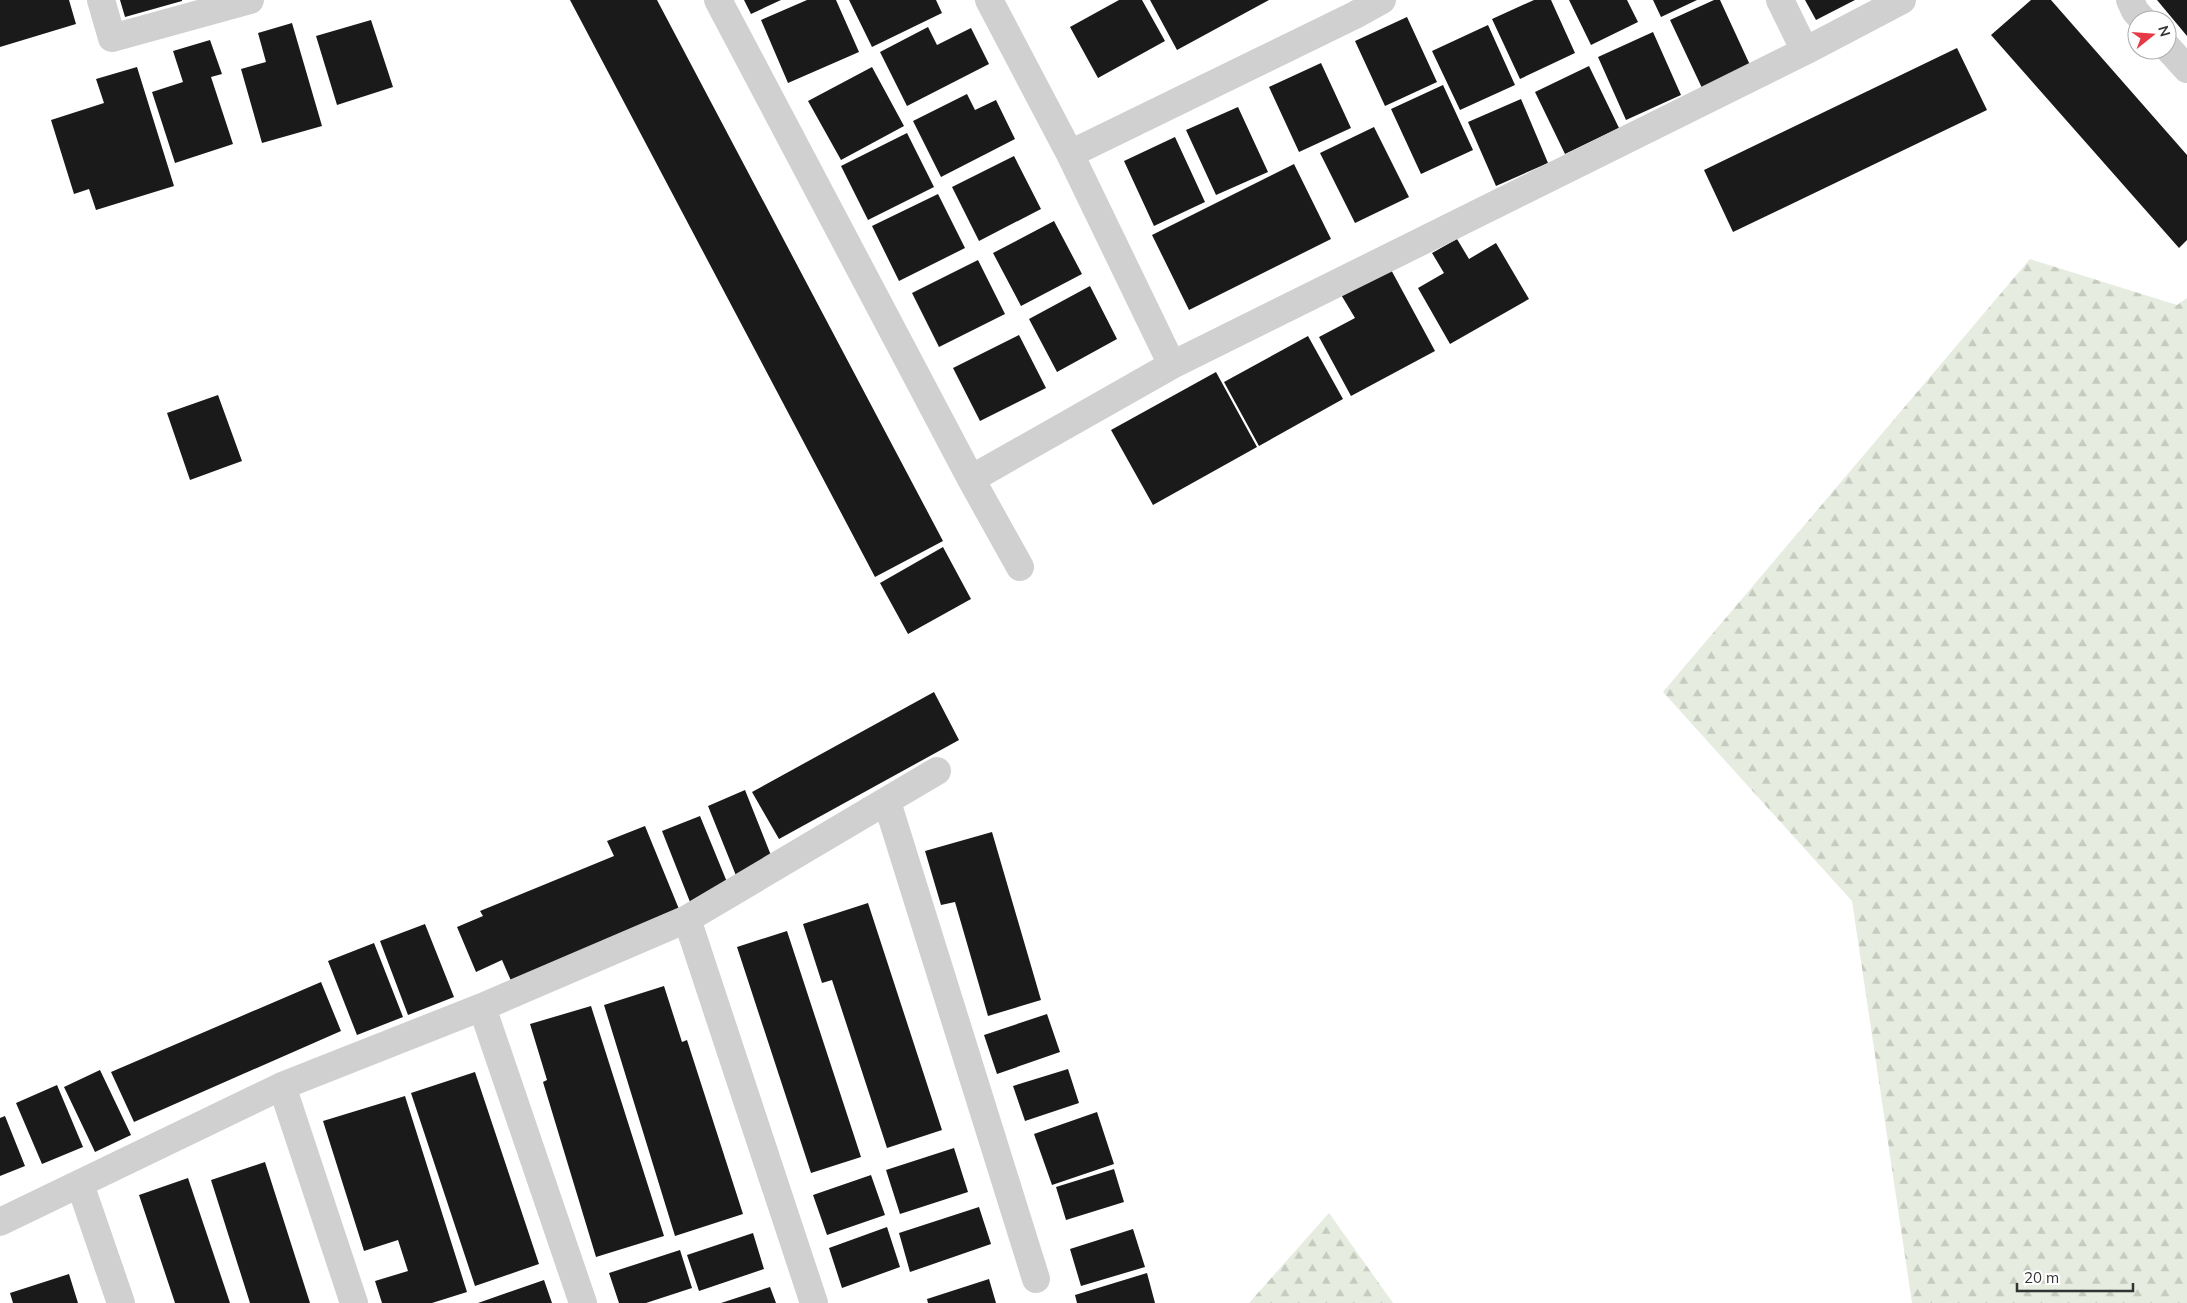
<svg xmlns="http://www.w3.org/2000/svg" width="2187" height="1303" font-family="Mulish,sans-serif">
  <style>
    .forest { fill: url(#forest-firs) }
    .building { fill: #1a1a1a }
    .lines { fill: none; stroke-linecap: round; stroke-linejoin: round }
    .street { stroke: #d0d0d0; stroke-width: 28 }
  </style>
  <defs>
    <pattern id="forest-firs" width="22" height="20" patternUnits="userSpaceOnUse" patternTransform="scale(1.25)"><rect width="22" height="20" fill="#e6ecdf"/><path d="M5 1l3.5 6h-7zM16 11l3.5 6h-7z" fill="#c6cbc0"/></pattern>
  </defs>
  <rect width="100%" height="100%" fill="#fff"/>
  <!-- forest -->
  <path class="forest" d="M2030 259 2177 305 2187 298V1303H1912L1852 901 1663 692Z
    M1329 1213 1393 1303H1249Z"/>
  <!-- building -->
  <path class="building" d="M0 0H69L76 24 0 47Z
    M120 0H182V1L125 17Z
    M570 0H657L943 541 875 577Z
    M744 0H781L751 14Z
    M807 0H836L859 52 788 83 761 20Z
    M849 0H936L942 13 872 47Z
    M1119 0H1142L1165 41 1098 78 1070 27Z
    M1150 0H1269L1177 50Z
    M1534 0H1551L1575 53 1520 79 1492 19Z
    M1569 0H1627L1638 22 1591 45Z
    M1653 0H1697L1661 17Z
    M1714 0H1720L1750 65 1702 88 1670 20Z
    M1805 0H1855L1816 20Z
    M2031 0H2051L2187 155V240L2179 248 1991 35Z
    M2157 0H2187V36Z
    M1407 17 1437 82 1385 106 1355 41Z
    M371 20 393 87 337 105 316 36Z
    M292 23 322 126 262 143 241 69 266 62 258 33Z
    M1488 25 1515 85 1460 110 1432 51Z
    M928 27 937 45 971 28 989 64 907 106 880 52Z
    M1653 32 1681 95 1626 120 1598 57Z
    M210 40 222 74 211 77 233 144 175 163 152 92 183 82 173 51Z
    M1957 48 1987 110 1733 232 1704 170Z
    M1321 63 1351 128 1299 152 1269 87Z
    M1589 66 1619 128 1565 154 1535 92Z
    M137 67 174 186 96 210 89 189 74 194 51 120 104 103 96 79Z
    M872 67 904 126 841 160 808 101Z
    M1443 85 1473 150 1421 174 1391 109Z
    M967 94 975 110 996 100 1015 139 941 177 913 121Z
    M1521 99 1548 163 1496 186 1468 122Z
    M1238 107 1268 172 1216 195 1186 130Z
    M1374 127 1409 197 1355 223 1320 153Z
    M907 133 934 187 868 220 841 166Z
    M1175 137 1205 202 1154 226 1124 161Z
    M1014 156 1041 209 979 241 952 187Z
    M1294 164 1331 239 1189 310 1152 235Z
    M938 194 965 248 899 281 872 226Z
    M1054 221 1082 274 1021 306 993 253Z
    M1457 239 1469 259 1496 243 1529 299 1450 344 1418 288 1444 273 1432 253Z
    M978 260 1005 314 939 347 912 293Z
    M1389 266 1435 351 1351 396 1319 337 1355 318 1340 293Z
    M1090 286 1117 339 1057 372 1029 319Z
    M1019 335 1046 388 980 421 953 368Z
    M1308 336 1343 399 1259 446 1224 382Z
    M1216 372 1257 447 1153 505 1111 430Z
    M218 395 242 461 190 480 167 413Z
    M943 547 971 599 908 634 880 583Z
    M934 692 959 740 779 839 752 792Z
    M745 790 774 863 737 878 708 806Z
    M700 816 729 887 690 902 662 831Z
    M645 826 681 914 512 983 502 960 476 972 457 927 483 916 480 911 614 856 607 841Z
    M992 832 1041 1000 988 1016 955 902 941 905 925 851Z
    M868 903 942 1130 887 1148 832 980 822 983 803 924Z
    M425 924 454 997 408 1015 380 941Z
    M787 931 861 1157 811 1173 737 947Z
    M374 943 403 1017 357 1035 328 961Z
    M321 982 341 1031 134 1122 111 1072Z
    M664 986 682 1042 687 1040 743 1214 675 1236 604 1005Z
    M591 1006 664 1236 596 1257 543 1082 547 1080 530 1024Z
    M1047 1014 1060 1052 997 1074 984 1035Z
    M1068 1069 1079 1103 1025 1121 1013 1086Z
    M100 1070 131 1135 95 1152 64 1087Z
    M475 1072 539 1264 475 1286 411 1093Z
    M57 1085 83 1147 42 1164 16 1103Z
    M405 1096 467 1292 432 1303H382L375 1281 408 1271 398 1240 364 1251 323 1121Z
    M1097 1112 1114 1164 1052 1185 1034 1134Z
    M5 1116 25 1166 0 1176V1118Z
    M954 1148 968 1192 900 1214 886 1170Z
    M265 1162 310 1303H250L211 1180Z
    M1114 1169 1124 1202 1066 1220 1056 1187Z
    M871 1175 885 1215 827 1235 813 1195Z
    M188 1178 230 1303H175L139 1195Z
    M979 1207 991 1244 910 1272 899 1233Z
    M887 1227 900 1267 842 1288 829 1248Z
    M1133 1229 1145 1267 1081 1286 1070 1249Z
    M753 1233 764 1269 699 1291 687 1255Z
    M680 1250 692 1288 646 1303H619L609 1273Z
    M1147 1273 1155 1303H1077L1075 1295Z
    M69 1274 78 1303H13L10 1293Z
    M989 1279 996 1303H928L927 1299Z
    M544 1280 552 1303H478Z
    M770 1287 776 1303H721Z"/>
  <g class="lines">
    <!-- street -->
    <path class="street" d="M101 0 112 38 250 0
      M718 0 971 479 1020 567
      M989 0 1070 154 1172 365
      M1780 0 1805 51
      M2130 0 2135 11 2143 20
      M2167 47 2187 69
      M1070 154 1355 15 1382 0
      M971 479 1172 365 1805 51 1902 0
      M887 802 1036 1279
      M687 919 814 1303
      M482 1007 583 1303
      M282 1086 354 1303
      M80 1184 121 1303
      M0 1222 282 1086 482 1007 687 919 937 771"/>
  </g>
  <!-- north arrow -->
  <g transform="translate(2152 35) rotate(73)"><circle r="24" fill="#ffffff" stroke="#adadad"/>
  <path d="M0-4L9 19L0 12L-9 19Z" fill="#e63946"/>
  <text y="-8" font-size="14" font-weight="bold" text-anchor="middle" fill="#333333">N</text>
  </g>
  <!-- scale -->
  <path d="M2017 1283v8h116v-8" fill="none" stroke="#333333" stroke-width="2.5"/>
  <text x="2024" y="1283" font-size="15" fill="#333333" stroke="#ffffff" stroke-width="4" paint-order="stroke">20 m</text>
</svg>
